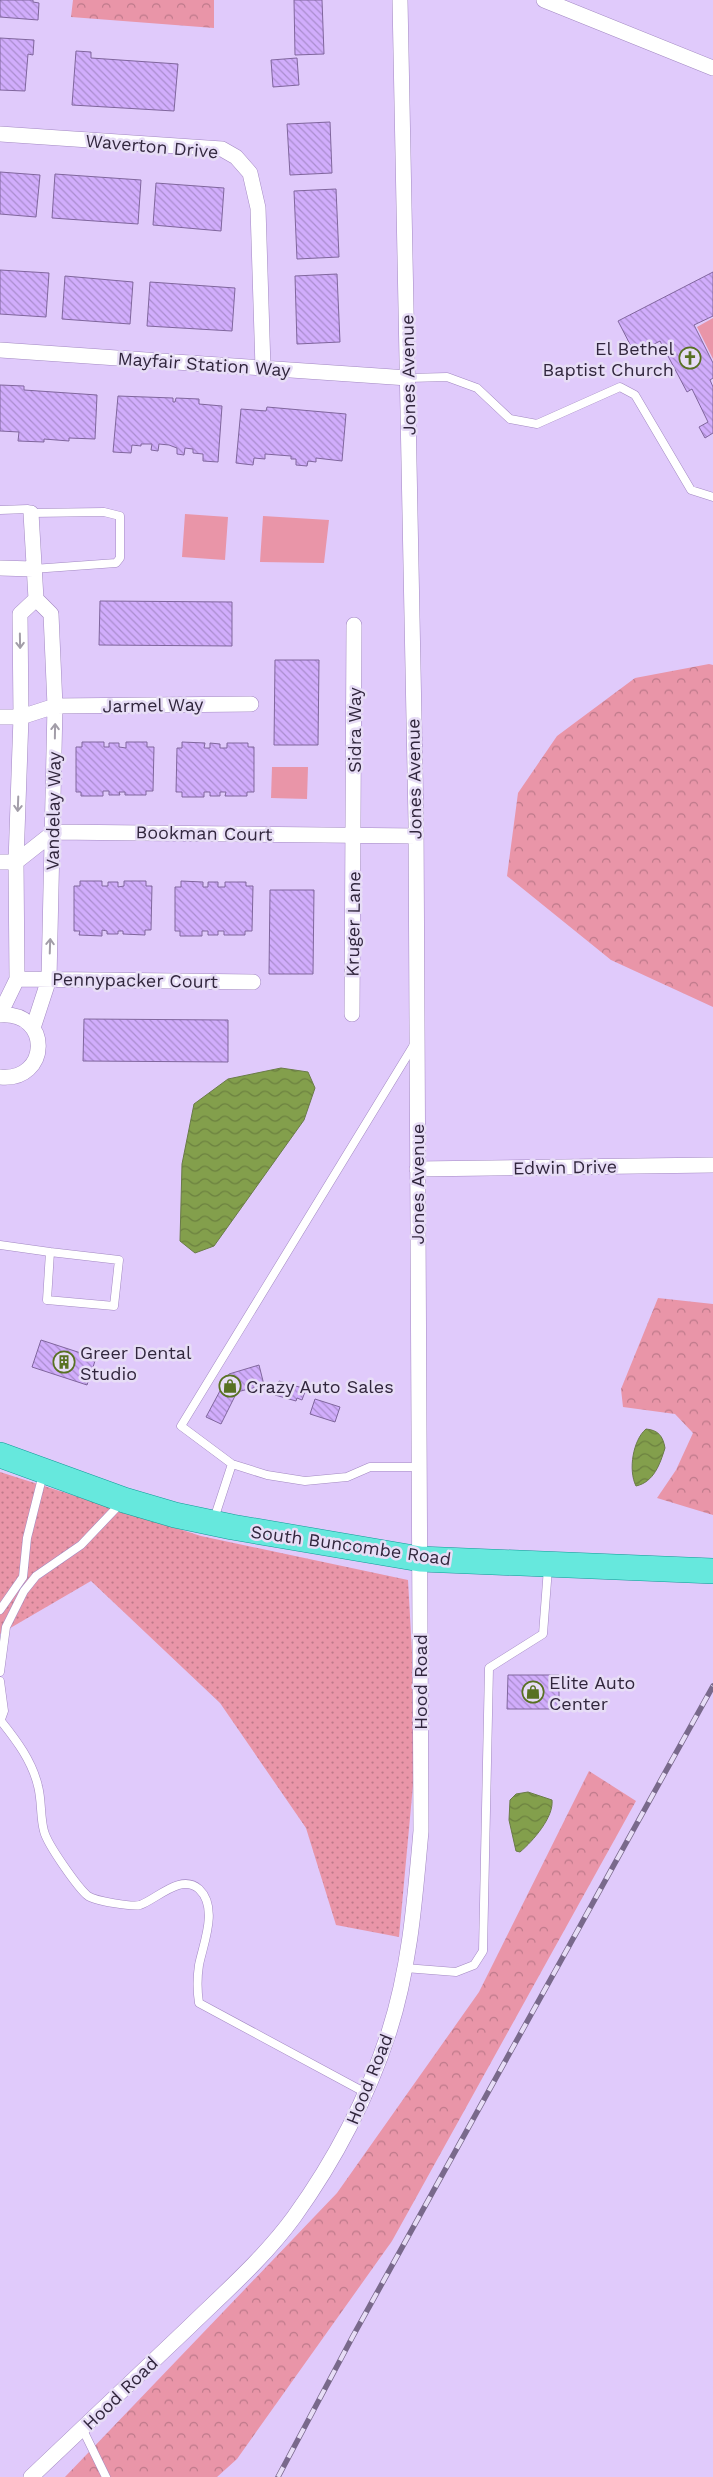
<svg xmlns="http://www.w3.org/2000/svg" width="713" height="2477" font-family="'Work Sans',sans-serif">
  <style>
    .grass { fill: url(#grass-dots) }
    .forest { fill: url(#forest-crowns) }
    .park { fill: #e995a8 }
    .water { fill: url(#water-waves); stroke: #6a7b48 }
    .building { fill: url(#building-back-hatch); stroke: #80669d }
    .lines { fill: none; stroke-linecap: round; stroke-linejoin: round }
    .lane-casing { stroke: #a288c2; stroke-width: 9 }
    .street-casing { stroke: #a288c2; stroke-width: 16 }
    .primary-casing { stroke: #119a97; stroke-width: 26 }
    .lane { stroke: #fff; stroke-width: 8 }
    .street { stroke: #fff; stroke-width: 15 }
    .primary { stroke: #66e8dd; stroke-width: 25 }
    .rail-casing { stroke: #79698b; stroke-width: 5.5 }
    .rail { stroke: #e7ddf6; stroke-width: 4; stroke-dasharray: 11; stroke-linecap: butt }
    .oneway { stroke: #a29da8 }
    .labels { text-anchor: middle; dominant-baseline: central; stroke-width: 5; stroke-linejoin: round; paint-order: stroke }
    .street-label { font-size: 18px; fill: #31263d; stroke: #e7ddf6 }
    .poi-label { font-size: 18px; fill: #31263d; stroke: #e7ddf6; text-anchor: start }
  </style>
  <defs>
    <pattern id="grass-dots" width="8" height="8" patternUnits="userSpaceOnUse" patternTransform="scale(1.25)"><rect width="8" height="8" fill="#e995a8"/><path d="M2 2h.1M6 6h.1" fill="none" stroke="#bd798a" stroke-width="1.8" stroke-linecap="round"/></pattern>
    <pattern id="forest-crowns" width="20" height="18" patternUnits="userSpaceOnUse" patternTransform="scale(1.25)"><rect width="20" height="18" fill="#e995a8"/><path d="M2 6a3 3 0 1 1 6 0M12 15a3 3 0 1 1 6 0" fill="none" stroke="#bd798a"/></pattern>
    <pattern id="water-waves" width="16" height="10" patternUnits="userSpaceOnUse" patternTransform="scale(1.25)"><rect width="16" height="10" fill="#839f4c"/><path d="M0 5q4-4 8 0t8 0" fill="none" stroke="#6c8140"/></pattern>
    <pattern id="building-back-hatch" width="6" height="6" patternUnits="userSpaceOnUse" patternTransform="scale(1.25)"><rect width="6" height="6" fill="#d1adfc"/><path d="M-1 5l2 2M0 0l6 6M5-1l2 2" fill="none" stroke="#aa8dcd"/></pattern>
  </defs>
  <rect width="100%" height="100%" fill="#e0cafb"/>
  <!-- grass -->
  <path class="grass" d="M0 1472 201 1536 408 1580 417 1742 399 1937 336 1925 306 1828 220 1703 91 1581 0 1634Z"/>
  <!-- forest -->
  <path class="forest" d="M73 0H214V28L71 17Z
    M709 664 713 665V1007L611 960 507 876 518 793 557 736 635 678Z
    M658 1298 713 1304V1515L657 1498 676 1470 693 1433 675 1414 623 1407 621 1389Z
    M589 1771 636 1801 392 2241 237 2459 217 2477H65L337 2193 479 1992Z"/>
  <!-- park -->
  <path class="park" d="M713 318V359L697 327Z
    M185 514 228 517 225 560 182 557Z
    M263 516 329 520 324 563 260 562Z
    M272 767H308L307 799 271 798Z"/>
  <!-- water -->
  <path class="water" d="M281 1068 308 1072 315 1088 304 1120 214 1246 195 1253 180 1241 182 1164 194 1104 228 1079Z
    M646 1429C658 1430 663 1436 665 1448 660 1464 654 1482 636 1486 628 1470 633 1440 646 1429Z
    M528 1792 552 1800C554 1817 533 1841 520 1852L516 1851 509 1820 510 1800 516 1794Z"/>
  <!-- building -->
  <path class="building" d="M0 0H33V2L39 3 38 20 0 17Z
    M294 0H322L324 54 295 55Z
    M0 38 34 40 33 55 28 54 25 91 0 90Z
    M76 51 91 52V58L178 64 174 111 72 105Z
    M297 58 299 85 273 87 271 60Z
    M330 122 332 173 290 175 287 124Z
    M0 172 40 175 36 217 0 214Z
    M55 174 141 180 138 224 52 218Z
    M156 183 224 188 221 231 153 225Z
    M336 189 339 257 297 259 294 191Z
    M0 270 49 273 46 317 0 314Z
    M713 272V316L694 325 713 363V378L710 380 713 387V433L705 438 699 427 708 422 692 389 687 392 660 341 635 354 618 321Z
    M337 274 340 342 297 344 295 276Z
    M65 276 133 282 130 324 62 319Z
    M150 282 235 288 232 331 147 326Z
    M0 385 24 386V390L97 395 95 439 69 438V441L44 439V442L18 441 19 432 0 431Z
    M118 396 173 398V402H175L176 398 199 399V404L222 406 218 462 203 461V454L193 453V449L185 448 184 455 177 454V448L169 445 159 444 158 451 151 450 152 444H141V446L132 445 131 453 113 452Z
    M267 407 346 414 342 461 316 458V462L308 461 307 466 296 465V459H291V456L265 454V459L254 458 253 465 236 463 241 409 266 411Z
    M100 601 232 602V646L99 645Z
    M275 660H319L318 745H274Z
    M82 742H104V747H109V743H119V747L126 748V742H147V747H154L153 791H146V795H125V792H119L120 795H109V791H103V796H81V792H76V747H82Z
    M182 742 205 743 204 748H210V743L220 744V748H227V743H248V747H254V792H247V796H225L226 792H220V796H210V792H204V797H182V792H176L177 748H182Z
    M80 881H102V886H108V882H118V887L124 886V881H146V886H152L151 930H145V935L123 934V931H118V934H107V931L102 930V936L79 935 80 931H74V886H80Z
    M181 881 203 882V887H208V882H218V887H225V882H246V886H253L252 931H245V935H224V931H218V935H208V931H202V936H180V931H175V887H181Z
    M270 890H314L313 974H269Z
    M84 1019 228 1020V1062L83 1061Z
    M41 1340 96 1358 87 1385 32 1367Z
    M259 1365 264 1385 237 1392 221 1424 206 1417 229 1374Z
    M279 1381 306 1389 302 1400 297 1398 296 1401 275 1395Z
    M315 1399 340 1407 335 1422 310 1414Z
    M508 1675H559V1709H507Z"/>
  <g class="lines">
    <!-- lane casing -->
    <g class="lane-casing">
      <path id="lane" d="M408 378 447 377 477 388 510 419 537 424 620 387 635 395 691 490 713 497
        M0 510 28 509 31 513 104 512 120 516V558L116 563 33 569
        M0 1245 50 1252 47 1300 114 1306 119 1260 50 1252
        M232 1464 181 1426 415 1043
        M214 1519 232 1464 267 1475 305 1481 347 1477 370 1467H419
        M0 1610 23 1577 27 1538 43 1474
        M0 1672 6 1627 24 1591 36 1576 81 1545 121 1503
        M0 1681 4 1711 0 1722
        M1 1721C17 1741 32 1761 38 1786 42 1801 40 1817 44 1831 47 1844 78 1888 88 1896 95 1901 132 1907 140 1905 157 1899 181 1873 199 1889 219 1908 203 1944 199 1965 197 1978 197 1990 199 2003L366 2093
        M405 1968 456 1972 474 1965 483 1951 489 1668 543 1634 548 1568
        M82 2428 106 2477"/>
    </g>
    <!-- street casing -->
    <g class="street-casing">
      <path id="street" d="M544 0 713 68
        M0 134 222 149 236 157 250 173 258 208 263 368
        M0 350 408 378
        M31 513 36 599 51 614 55 706 49 979 33 1028
        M0 568 33 569
        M0 717H21L55 706 251 704
        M0 862H16L54 832 416 836
        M17 979 253 982
        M0 1014 17 979 16 862 21 717 20 614 36 599
        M352 1014 354 625
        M0 1015C52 1011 50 1082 0 1077
        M417 1169 713 1165
        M31 2477C83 2427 136 2378 188 2328 225 2292 264 2258 294 2217 335 2160 367 2099 389 2032 410 1967 415 1898 421 1831L416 822 400 0"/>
    </g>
    <!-- primary casing -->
    <g class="primary-casing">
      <path id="primary" d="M0 1455 124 1500 175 1515 232 1527 420 1559 713 1571"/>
    </g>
    <!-- lane -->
    <use href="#lane" class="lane"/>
    <!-- street -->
    <use href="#street" class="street"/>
    <!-- primary -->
    <use href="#primary" class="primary"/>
    <!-- rail casing -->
    <g class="rail-casing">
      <path id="rail" d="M278 2477 353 2336 713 1686"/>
    </g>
    <!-- rail -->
    <use href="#rail" class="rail"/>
  </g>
  <!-- one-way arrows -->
  <defs><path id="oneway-shaft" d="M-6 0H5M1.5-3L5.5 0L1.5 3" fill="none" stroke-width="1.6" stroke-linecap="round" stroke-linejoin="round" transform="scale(1.25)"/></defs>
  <g class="oneway">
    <use href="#oneway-shaft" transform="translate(20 641) rotate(89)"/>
    <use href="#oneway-shaft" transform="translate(55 731) rotate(-89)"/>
    <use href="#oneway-shaft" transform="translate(18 804) rotate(92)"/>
    <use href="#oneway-shaft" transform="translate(50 946) rotate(-88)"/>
  </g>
  <!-- icons -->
  <defs>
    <g id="church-ring" transform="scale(1.125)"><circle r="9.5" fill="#e7ddf6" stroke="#587122" stroke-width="1.5"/><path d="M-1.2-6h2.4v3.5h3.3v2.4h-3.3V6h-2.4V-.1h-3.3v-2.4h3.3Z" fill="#587122"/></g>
    <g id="building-ring" transform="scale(1.125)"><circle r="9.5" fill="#e7ddf6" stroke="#587122" stroke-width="1.5"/><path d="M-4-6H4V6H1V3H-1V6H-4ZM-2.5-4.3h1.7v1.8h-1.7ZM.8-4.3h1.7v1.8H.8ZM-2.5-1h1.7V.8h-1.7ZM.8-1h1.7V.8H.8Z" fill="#587122"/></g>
    <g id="shop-ring" transform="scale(1.125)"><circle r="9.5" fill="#e7ddf6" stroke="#587122" stroke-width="1.5"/><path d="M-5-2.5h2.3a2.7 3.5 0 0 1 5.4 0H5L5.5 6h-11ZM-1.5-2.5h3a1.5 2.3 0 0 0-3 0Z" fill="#587122"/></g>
  </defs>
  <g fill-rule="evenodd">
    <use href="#church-ring" x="690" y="358"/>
    <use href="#building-ring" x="64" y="1362"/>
    <use href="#shop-ring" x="230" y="1386"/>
    <use href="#shop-ring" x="533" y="1692"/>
  </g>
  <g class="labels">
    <!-- street labels -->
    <g class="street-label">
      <text transform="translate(152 146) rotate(5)">Waverton Drive</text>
      <text transform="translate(204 364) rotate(4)">Mayfair Station Way</text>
      <text transform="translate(408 375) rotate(-91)">Jones Avenue</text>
      <text transform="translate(153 705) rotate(-1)">Jarmel Way</text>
      <text transform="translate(354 730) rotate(-90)">Sidra Way</text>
      <text transform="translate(414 779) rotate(-91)">Jones Avenue</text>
      <text transform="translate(53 811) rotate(-89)">Vandelay Way</text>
      <text transform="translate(204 833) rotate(1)">Bookman Court</text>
      <text transform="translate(353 924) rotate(-89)">Kruger Lane</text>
      <text transform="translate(135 980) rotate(1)">Pennypacker Court</text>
      <text transform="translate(565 1167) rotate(-1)">Edwin Drive</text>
      <text transform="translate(417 1184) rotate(-90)">Jones Avenue</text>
      <text transform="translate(351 1545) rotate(8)">South Buncombe Road</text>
      <text transform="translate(420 1682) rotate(-90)">Hood Road</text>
      <text transform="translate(369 2079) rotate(-68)">Hood Road</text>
      <text transform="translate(120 2393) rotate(-44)">Hood Road</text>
    </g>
    <!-- poi labels -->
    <g class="poi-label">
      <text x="674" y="348" text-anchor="end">El Bethel<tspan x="674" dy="21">Baptist Church</tspan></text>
      <text x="80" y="1352">Greer Dental<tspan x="80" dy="21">Studio</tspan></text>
      <text x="246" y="1386">Crazy Auto Sales</text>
      <text x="549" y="1682">Elite Auto<tspan x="549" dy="21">Center</tspan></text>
    </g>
  </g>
</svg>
